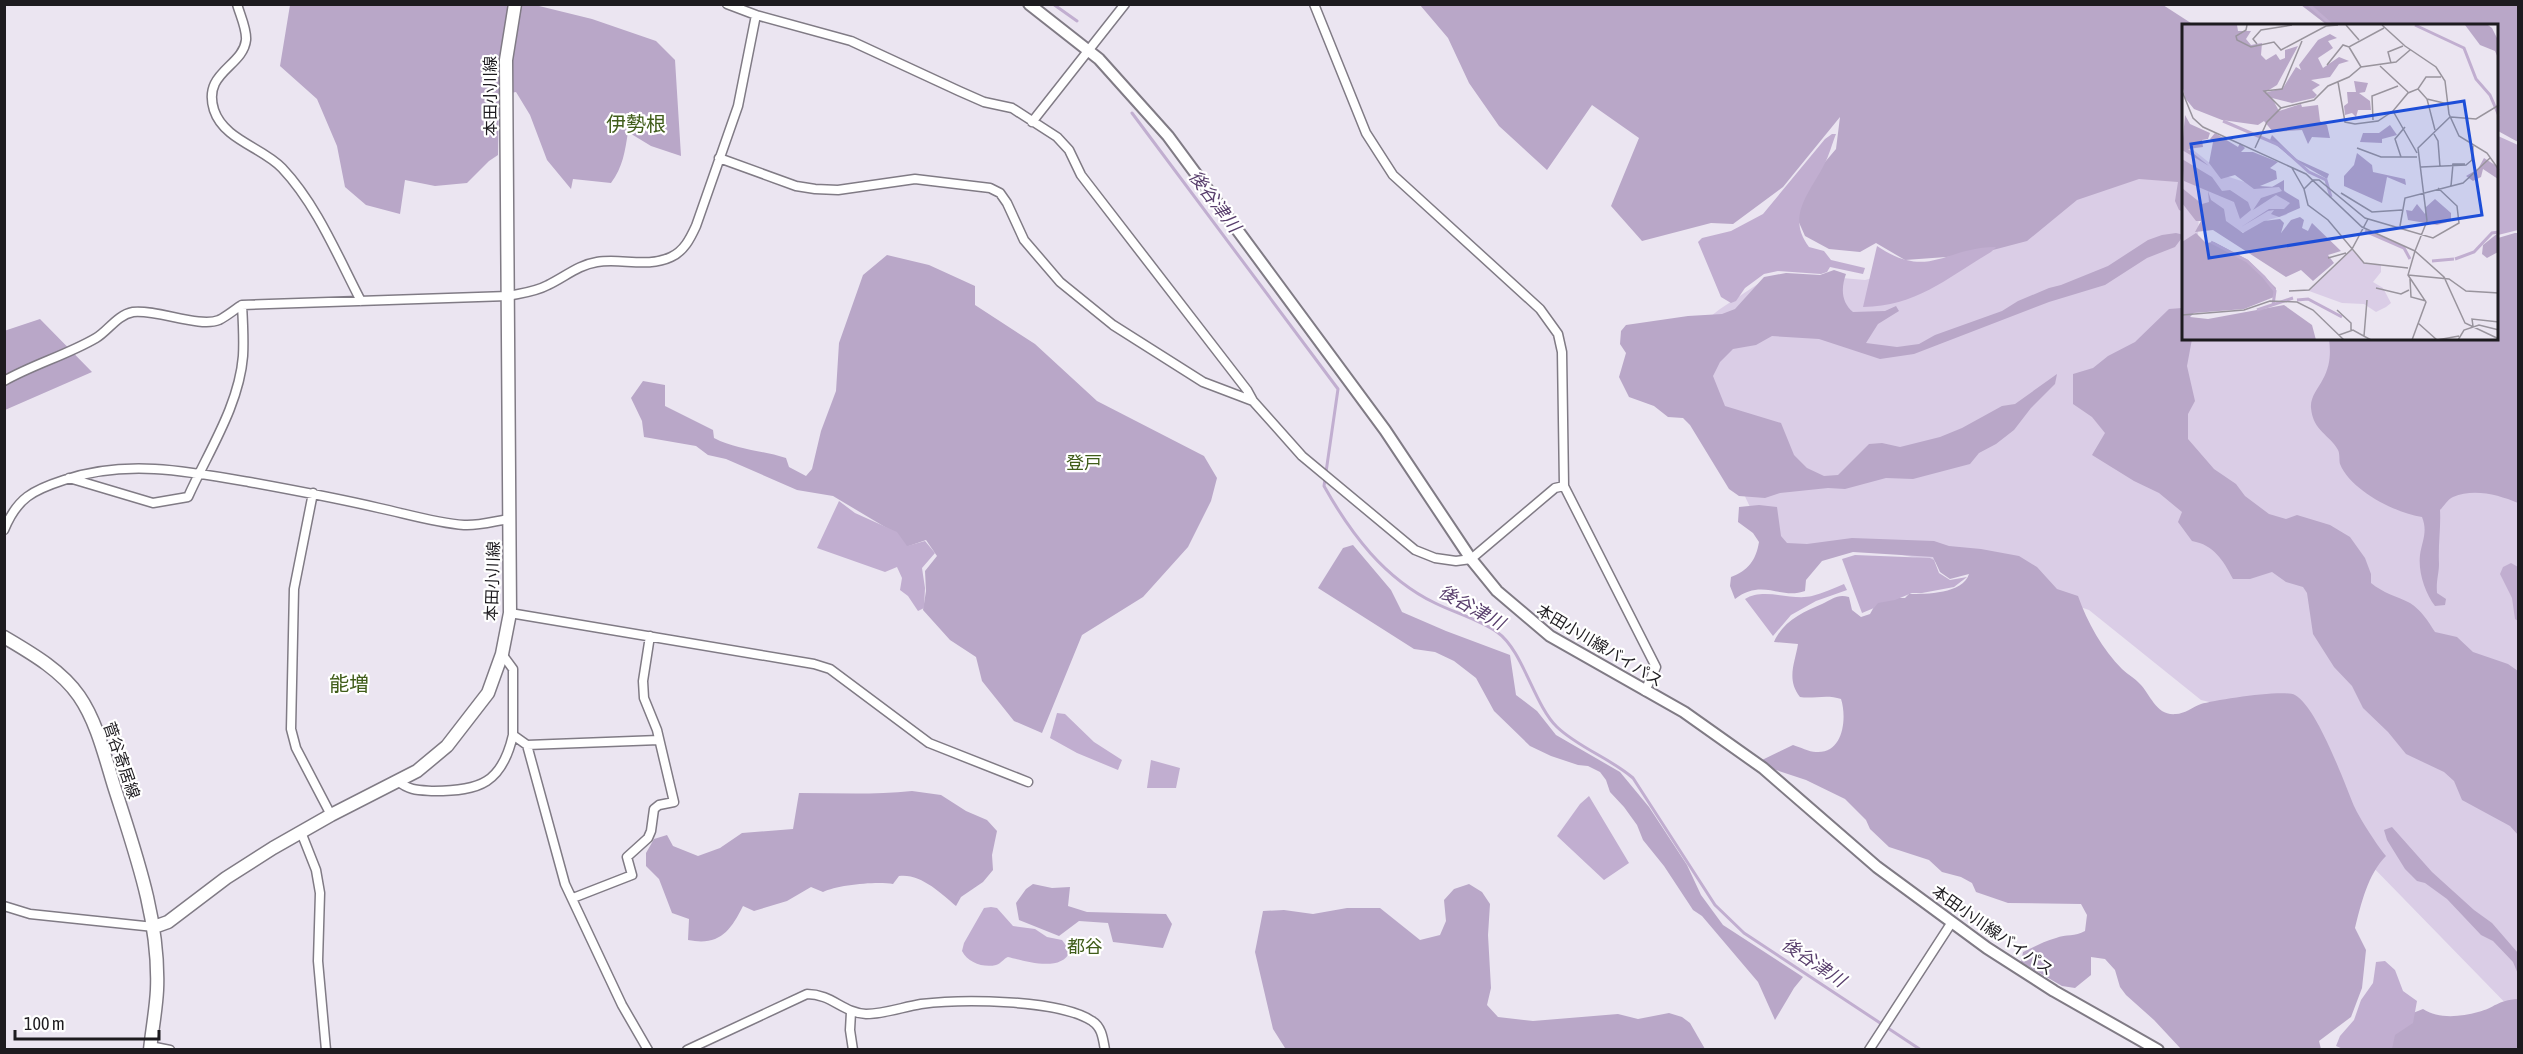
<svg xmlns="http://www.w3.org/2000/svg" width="2523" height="1054" font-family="'Asap Condensed','Noto Sans JP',sans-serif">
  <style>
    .green { fill: #dacde6 }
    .forest { fill: #b9a7c8 }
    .water { fill: #c1aed0 }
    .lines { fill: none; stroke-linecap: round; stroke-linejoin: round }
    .stream { stroke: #c1aed0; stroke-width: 3 }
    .minor-casing { stroke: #807b85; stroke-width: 11 }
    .tertiary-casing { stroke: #807b85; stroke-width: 14 }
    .secondary-casing { stroke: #807b85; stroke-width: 15 }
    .minor { stroke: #fff; stroke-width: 8 }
    .tertiary { stroke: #fff; stroke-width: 10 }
    .secondary { stroke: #fff; stroke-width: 12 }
    .labels { text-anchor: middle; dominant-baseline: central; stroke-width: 4.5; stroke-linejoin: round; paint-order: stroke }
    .street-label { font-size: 16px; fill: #1d1b1f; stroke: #fff }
    .water-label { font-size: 18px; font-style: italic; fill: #583e6c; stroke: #fff }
    .neighbourhood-label { font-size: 18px; fill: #405d1a; stroke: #fff }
    .quarter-label { font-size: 20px; fill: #405d1a; stroke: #fff }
    .inset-river { fill: none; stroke: #c1aed0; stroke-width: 3 }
    .inset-road { fill: none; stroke: #99949d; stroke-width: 1.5 }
    .view { fill: #1d4ed8; fill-opacity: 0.15; stroke: #1d4ed8; stroke-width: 3 }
    .inset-edge { fill: none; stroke: #1d1b1f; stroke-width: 3 }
  </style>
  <rect width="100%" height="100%" fill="#ebe5f1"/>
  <!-- green -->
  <path class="green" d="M2149 160 2184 174V339H2336L2518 444V1016L2365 859 2247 711 2201 700 2089 610 1962 567 1862 547 1770 550 1708 417 1666 351 1720 309 1770 276H1819L1865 280 1937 262Z"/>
  <!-- forest -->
  <path class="forest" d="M290 5H535L592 19 656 41 675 60 681 156 651 146 628 132C625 151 623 167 611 183L573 179 571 189 547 160 530 115 516 92 499 95 498 155 489 161 467 183 435 186 405 180 400 214 366 205 345 187 337 146 317 99 280 66Z
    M1420 5H2163L2194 25 2184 26V212L2179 210 2175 201 2178 182 2139 179 2077 200 2027 241 1974 255 1905 260 1876 243 1860 252 1829 249 1805 236 1793 209 1814 175 1836 149 1840 117 1783 187 1733 224 1711 223 1642 241 1611 206 1639 138 1592 105 1547 170 1499 126 1469 83 1448 38Z
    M2301 5H2518V142L2498 131V26L2327 25Z
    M2176 233 2184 235 2175 247 2147 258 2105 285 2049 302 1914 354 1880 359 1819 339 1772 336 1756 345 1733 349 1720 362 1713 376 1725 406 1781 423 1794 455 1807 468 1824 476 1838 475 1869 444 1882 443 1900 447 1940 437 1962 428 2002 406 2015 404 2057 374 2055 384 2031 408 2014 430 1996 444 1979 453 1970 464 1913 479 1886 478 1845 489 1828 488 1780 493 1765 498 1739 496 1729 489 1690 425 1683 418 1668 417 1654 406 1629 397 1619 377 1626 353 1620 344 1621 331 1626 325 1688 316 1722 314 1735 309 1764 277 1786 273 1820 275 1834 270 1846 274C1841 288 1841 302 1853 312L1885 311 1896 306 1899 311 1878 324 1866 343 1897 347 1919 344 1935 335 2002 311 2018 301 2049 288 2061 285 2108 266 2148 240 2162 235Z
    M2515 233H2518V503C2499 495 2474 488 2453 497 2448 499 2444 506 2440 510 2441 528 2438 545 2439 564 2439 574 2436 580 2437 593L2446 599 2445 605 2435 606C2425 593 2418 572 2420 555 2422 541 2428 532 2422 517 2396 513 2351 491 2340 464 2339 460 2340 454 2338 450 2330 435 2313 431 2311 408 2310 397 2318 389 2323 379 2330 366 2331 354 2329 339H2498V238Z
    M887 255 929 265 975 286V305L1035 344 1097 401 1204 456 1217 478 1211 501 1188 547 1143 597 1082 635 1042 733 1014 721 982 681 976 657 950 640 923 610 926 591 925 571 937 556 926 540 906 547 895 533 833 496 797 490 726 459 708 455 696 446 644 437 642 421 631 398 643 381 665 385V406L713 430 714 438C737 450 761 450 786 458L789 467 806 476 812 469 821 431 836 391 839 343 863 275Z
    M2182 308 2184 339H2192L2187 366 2195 401 2188 414V439L2214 469 2236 484 2245 496 2269 514 2286 519 2297 515 2330 525 2350 537 2365 558 2371 574V583C2383 593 2396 596 2410 603 2421 610 2428 621 2435 632L2457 637 2473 652 2508 664 2518 671V835L2510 826 2462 800 2454 781 2444 772 2406 754 2388 732 2363 708 2352 686 2334 667 2313 634 2307 593 2303 587 2286 582 2272 572 2250 579H2233C2223 560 2214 545 2192 541L2178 522 2182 512 2159 493 2134 481 2092 455 2105 433 2092 417 2073 404V374L2093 368 2108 356 2135 342 2169 309Z
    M40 319 92 372 5 410 4 331Z
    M1759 505 1777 507 1781 536 1787 543 1807 544 1852 538 1934 541 1949 546 1981 549 2019 556 2037 567 2057 589 2078 596C2087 622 2103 650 2122 669 2128 675 2135 678 2140 684 2151 695 2156 716 2176 714 2184 714 2193 707 2201 704 2215 700 2284 689 2295 695 2317 707 2344 782 2354 806 2360 819 2377 845 2386 856 2368 874 2361 904 2355 928L2366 950 2362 988 2351 1017 2319 1041 2321 1049H2181L2154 1020 2126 995 2120 987 2115 970 2105 959 2091 957V975L2075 988 2062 986 2021 962 2023 952C2034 947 2044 941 2056 938 2066 934 2075 937 2085 931L2087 915 2081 904 2008 903 1976 892 1972 883 1961 877 1942 872 1929 860 1889 847 1870 829 1866 820 1845 799 1806 780 1767 767 1762 760 1793 745C1800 747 1809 752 1816 752 1844 754 1847 717 1841 699 1827 694 1814 699 1800 697 1786 679 1795 663 1798 644L1774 642C1783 621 1803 612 1822 604 1833 599 1837 594 1849 597L1852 610 1861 617 1870 614 1879 598H1905L1909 594C1926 594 1963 594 1969 574L1950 579 1940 572 1933 557 1853 552 1822 561 1806 580 1805 591C1780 600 1763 578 1735 599L1730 586 1731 577C1748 571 1756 560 1759 542L1753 533 1738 522 1739 507Z
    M1353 545 1391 590 1402 612 1446 631 1510 655 1516 695 1537 711 1556 735 1620 772 1649 807 1687 865 1701 895 1723 925 1803 977 1794 988 1775 1020 1758 982 1702 916 1693 910 1664 866 1643 840 1637 825 1624 807 1610 792 1606 780 1600 772 1588 766 1578 765 1551 756 1530 746 1494 711 1476 678 1454 661 1435 652 1414 649 1318 588 1343 548Z
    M912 791 941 795 966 811 987 820 997 831 992 855 993 870 983 882 961 897 956 906C941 893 920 873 899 876L893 884C877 881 837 885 823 892L811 887 787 901 754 911 743 906C730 932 719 946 688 940L689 919 672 913 659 879 646 866V853L654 839 667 835 673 846 698 856 720 848 742 833 793 829 799 793C836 793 874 795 912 791Z
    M2392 827 2432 872 2474 910 2492 923 2518 953V974L2513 962 2493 941 2481 935 2447 899 2425 883 2417 881 2405 869 2387 840 2384 830Z
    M1033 884 1052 888 1070 887 1068 906 1087 912 1166 914 1172 924 1163 948 1113 942 1108 923 1079 921 1059 936 1019 920 1016 903 1026 889Z
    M1469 884 1482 892 1490 904 1488 935 1491 988 1487 1005 1498 1017 1533 1021 1618 1014 1638 1019 1669 1013 1682 1017 1690 1023 1705 1049 1285 1048 1273 1029 1255 952 1263 911 1284 910 1313 914 1347 908H1380L1420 940 1440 935 1446 921 1444 900 1454 889Z
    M2518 999V1049L2389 1050V1036L2413 1013 2423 1009C2438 1019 2460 1017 2478 1012 2495 1008 2497 1000 2518 999Z"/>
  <!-- water -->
  <path class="water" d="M1832 134H1836C1832 144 1829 156 1824 165 1809 194 1786 216 1809 247L1824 251 1831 260 1865 268 1863 274 1830 267 1827 272 1821 274 1778 271 1764 274 1745 288 1736 301 1731 303 1721 297 1698 242 1702 238 1731 231 1763 214 1825 139Z
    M2498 136 2518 145V230L2498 235Z
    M1877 246C1929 281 1945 247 1996 247L1991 252C1947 278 1917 306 1863 307Z
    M839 501 855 513 897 532 907 546 925 541 935 553 922 568 925 588 924 608 918 611 908 596 900 590 902 578 897 567 885 572 817 548Z
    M1855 555 1930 558 1934 560 1939 573 1950 580 1967 577 1954 587 1922 593H1912L1895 600 1878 603 1874 608 1862 613 1842 559Z
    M2511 563 2518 567V621L2515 619 2512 598 2500 574 2503 567Z
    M1844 584 1847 590 1816 601 1791 615 1773 636 1745 599C1764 587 1791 601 1812 596 1823 593 1834 588 1844 584Z
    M1057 713 1065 714 1094 742 1122 760 1118 770 1077 753 1050 738Z
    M1151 760 1180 768 1176 788H1147Z
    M1589 796 1629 863 1604 880 1557 836 1580 804Z
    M991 907 997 908 1013 926 1035 929 1047 937 1062 940 1070 951C1062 973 1025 961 1008 957 1003 959 1002 963 996 965 984 968 968 963 962 951L964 943 984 908Z
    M2385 961 2395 970 2403 991 2417 1001 2413 1023 2395 1035 2392 1049H2343L2336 1046 2340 1036 2354 1020 2361 1000 2373 983 2376 962Z"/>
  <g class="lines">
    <!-- stream -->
    <path class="stream" d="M1053 4 1077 21
      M2308 4 2333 26
      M1132 113 1338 389 1324 486C1351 534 1384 578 1435 603 1455 613 1478 619 1497 632 1523 650 1534 705 1557 727 1579 748 1610 758 1633 778L1715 905 1744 933 1921 1050"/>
    <!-- minor casing -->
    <g class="minor-casing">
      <path id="minor" d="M237 4C240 15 247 29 246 40 243 67 202 72 214 110 224 140 262 147 282 168 317 205 338 257 361 301
        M727 4 756 15 851 41 959 91 984 102 1012 108 1057 137 1069 150 1081 175 1247 390 1253 401
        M1314 4 1366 133 1393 175 1540 309 1558 334 1562 352 1564 486 1656 667 1645 691
        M1032 122 1125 4
        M719 158 796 186 815 189 838 190 915 179 990 188 1000 193 1007 203 1024 240 1060 282 1113 325 1203 382 1253 401 1302 456 1415 550 1435 558 1456 561 1471 559 1555 488 1564 486
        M4 381C34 364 67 355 96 338 108 331 117 315 133 312 157 309 199 328 219 320 227 316 235 309 242 305L508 296C522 293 535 292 548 285 565 277 578 265 597 262 621 258 648 268 671 257 684 251 690 239 696 226L738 106 756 15
        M69 478 153 503 188 497C208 452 239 406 243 356 244 339 243 322 242 305
        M313 493 294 589 291 729 296 748 331 815
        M4 530C17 498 33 490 64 480 125 459 188 471 249 482 293 490 336 498 379 508 407 514 436 523 464 525 479 526 495 521 509 519
        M510 613 814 664 830 669 929 743 1028 782
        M502 654 513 669V735L527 745 565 884 622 1005 648 1050
        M527 745 659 740
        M398 781C409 791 420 790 434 791 480 791 502 783 513 735
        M301 832 316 870 320 893 318 961 326 1050
        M573 898 632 875 627 857 648 838 651 831 654 809 659 805 674 802 657 730 644 698 643 681 650 636
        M4 906 30 914 154 927
        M851 1012 850 1030 853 1050
        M150 1046 170 1050
        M687 1050 807 994C832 994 843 1013 866 1014 884 1014 903 1007 921 1004 961 999 1058 999 1092 1021 1102 1027 1103 1039 1105 1050
        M1869 1050 1952 922"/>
    </g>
    <!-- tertiary casing -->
    <g class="tertiary-casing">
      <path id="tertiary" d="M1029 4 1099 59 1168 136 1385 430 1471 559 1497 591 1550 636 1684 712 1763 768 1877 867 1987 948 2054 991 2158 1050"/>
    </g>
    <!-- secondary casing -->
    <g class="secondary-casing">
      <path id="secondary" d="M4 637C31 653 61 670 79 696 97 722 105 757 114 786 135 852 160 920 157 990 156 1010 152 1030 150 1050
        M154 927 168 922 226 878 273 848 331 815 417 771 447 746 488 693 502 654 510 613 506 60 515 4"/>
    </g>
    <!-- minor -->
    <use href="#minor" class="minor"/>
    <!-- tertiary -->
    <use href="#tertiary" class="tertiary"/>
    <!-- secondary -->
    <use href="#secondary" class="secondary"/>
  </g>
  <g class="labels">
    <!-- street labels -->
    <g class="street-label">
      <text transform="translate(490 96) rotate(-90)">本田小川線</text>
      <text transform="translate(492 581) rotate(-88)">本田小川線</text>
      <text transform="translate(1600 645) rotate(31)">本田小川線バイパス</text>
      <text transform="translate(122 760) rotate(71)">菅谷寄居線</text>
      <text transform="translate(1993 930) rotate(35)">本田小川線バイパス</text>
    </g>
    <!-- water labels -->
    <g class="water-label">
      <text transform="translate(1215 201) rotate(53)">後谷津川</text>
      <text transform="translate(1472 607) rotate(29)">後谷津川</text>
      <text transform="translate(1814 962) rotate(34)">後谷津川</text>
    </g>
    <!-- neighbourhood labels -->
    <g class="neighbourhood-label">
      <text x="1084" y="462">登戸</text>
      <text x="1085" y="946">都谷</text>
    </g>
    <!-- quarter labels -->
    <g class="quarter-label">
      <text x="636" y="123">伊勢根</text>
      <text x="349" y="683">能増</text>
    </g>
  </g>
  <!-- overview -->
  <g transform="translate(2182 24)">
    <rect width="316" height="316" fill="#ebe5f1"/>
    <path d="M0 117 44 152 78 163 99 162 114 181 104 191 86 196 65 210 17 189 16 211 0 221ZM170 226 183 240 199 241V248L191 258 201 264 209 279 204 283 194 288 182 280 160 279 127 267Z" fill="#dacde6"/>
    <path d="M0 1H55L56 7H69L64 15 69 21 80 19 79 31 84 36 94 30 98 36 103 34V26L116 22 95 61 82 69 101 64 114 43 119 46 117 41 136 16 148 10 155 14 146 17 151 24 136 34 141 44 157 33 167 37 157 40 148 53 129 56 138 61 130 66 135 71 132 74 110 79 90 74 97 87 119 80 120 83 136 81 138 97 145 101 148 114 130 113 126 120 120 106 91 108 82 97 76 101 40 96 12 85 3 74 0 60ZM283 1H306L310 4 316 16V34L313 27 298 21ZM172 57 186 59 183 68 177 69 188 77 189 86H176L174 93 170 89 163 91 162 82 166 79 165 68H174ZM3 91 8 100 28 109 26 115 20 116 21 123 6 125 27 142 0 126ZM208 101 215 111 200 115V119L178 118 181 109H197ZM33 109 56 123 58 119 63 124 59 128H71L96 138 88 144 94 147 95 155 78 162 90 163 102 156V167L117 176 118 184 97 193 89 190 92 186 86 187 59 203 87 185H102L108 179 94 171 71 186 79 174 100 167 97 163 72 165 53 151 39 155 27 139 31 118 28 115ZM90 111 114 135 147 150 145 155 111 135 88 116ZM175 129 190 141 191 148 223 155 224 161 205 153 200 179 162 162V152L172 141ZM302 134 316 143V155L301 145 299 153 291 157 284 152 296 145ZM0 135 30 153 40 167 48 166 66 178 69 186 58 195 52 178 2 157ZM0 164 20 180 27 178 26 167 29 176 42 185 44 197 61 209 82 197 98 195 102 199 99 209 109 196 118 193 122 196 120 204 126 207 130 199 159 227 146 231 152 239 131 257 119 246 104 253 31 206 13 208 19 197H14L0 179ZM253 175 269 189V197L255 201 226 196 224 186 230 187 235 180 243 190 244 183ZM14 209 24 219 32 218 66 236 94 264 92 273 62 285 12 289 8 293 26 295 102 281 130 301 134 316H0V218ZM316 209V228L305 234 300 230 301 221Z" fill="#b9a7c8"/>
    <path class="inset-river" d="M233 1 282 24 294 55 308 71 317 92M41 97 97 121 127 148 144 156 149 173M183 207 222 224 228 235M29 218 65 237 82 253 93 267 91 281M273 235 292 228 310 209 317 208M250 237 272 235M115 276 126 275 160 293M75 286 111 274"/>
    <path class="inset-road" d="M65 1 64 6 54 12 55 16 69 23 92 18 99 26 144 2 156 1M164 1 177 16M200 1 223 22 254 43 263 57 267 90 277 112 305 129 317 146M75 20 71 15 79 6 110 1M167 23 179 43M209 39 206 28 221 22M145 41 161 21 167 23 202 4M198 42 226 68M156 58 163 98 173 100 196 97 211 87 226 69 236 65 244 53H259M236 65 245 75 253 106M0 67 11 94 21 103 124 150 180 203 233 227 226 251 244 278 230 316M245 75 266 80M99 84 82 67 100 65 120 17M211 87 235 129M268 93 236 124 245 197 233 227 262 253 283 299 317 315M269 93 294 95 317 81M191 96 190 72 216 62M252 110 256 117 258 143M73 124 85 98 99 84 132 76 146 62 167 53 179 43 214 38 228 26M175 124 199 133H235M219 133 213 115 223 103M239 143 284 141 290 136 291 122M110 144 122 165 126 181 146 196 182 239 226 244M269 162 271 140H283M122 165 131 156H137L183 194 251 214 277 199 275 182 256 164M159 169 190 188 220 186M218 202 223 174 281 159 308 134M146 234 164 229M226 251 267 255 284 267 317 269M228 255 229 273 244 277M194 264 219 270 227 266M107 267 127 266 170 225 186 195M155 286 169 299V306M0 291 62 286 88 277 115 278 131 286 162 316M236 299 255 316 277 312M291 302 290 295 317 298M157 311 171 306 189 316M182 312 185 276M276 316 282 306 297 301 317 306"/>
    <path class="view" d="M282 77 300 191 27 234 9 120Z"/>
    <rect width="316" height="316" class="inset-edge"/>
  </g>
  <!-- border -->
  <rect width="2523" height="1054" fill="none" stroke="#1d1b1f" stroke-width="12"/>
  <!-- scale -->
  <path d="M15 1030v9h144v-9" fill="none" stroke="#1d1b1f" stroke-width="3"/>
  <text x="24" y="1030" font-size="18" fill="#1d1b1f" stroke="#ffffff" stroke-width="4.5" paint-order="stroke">100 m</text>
</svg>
